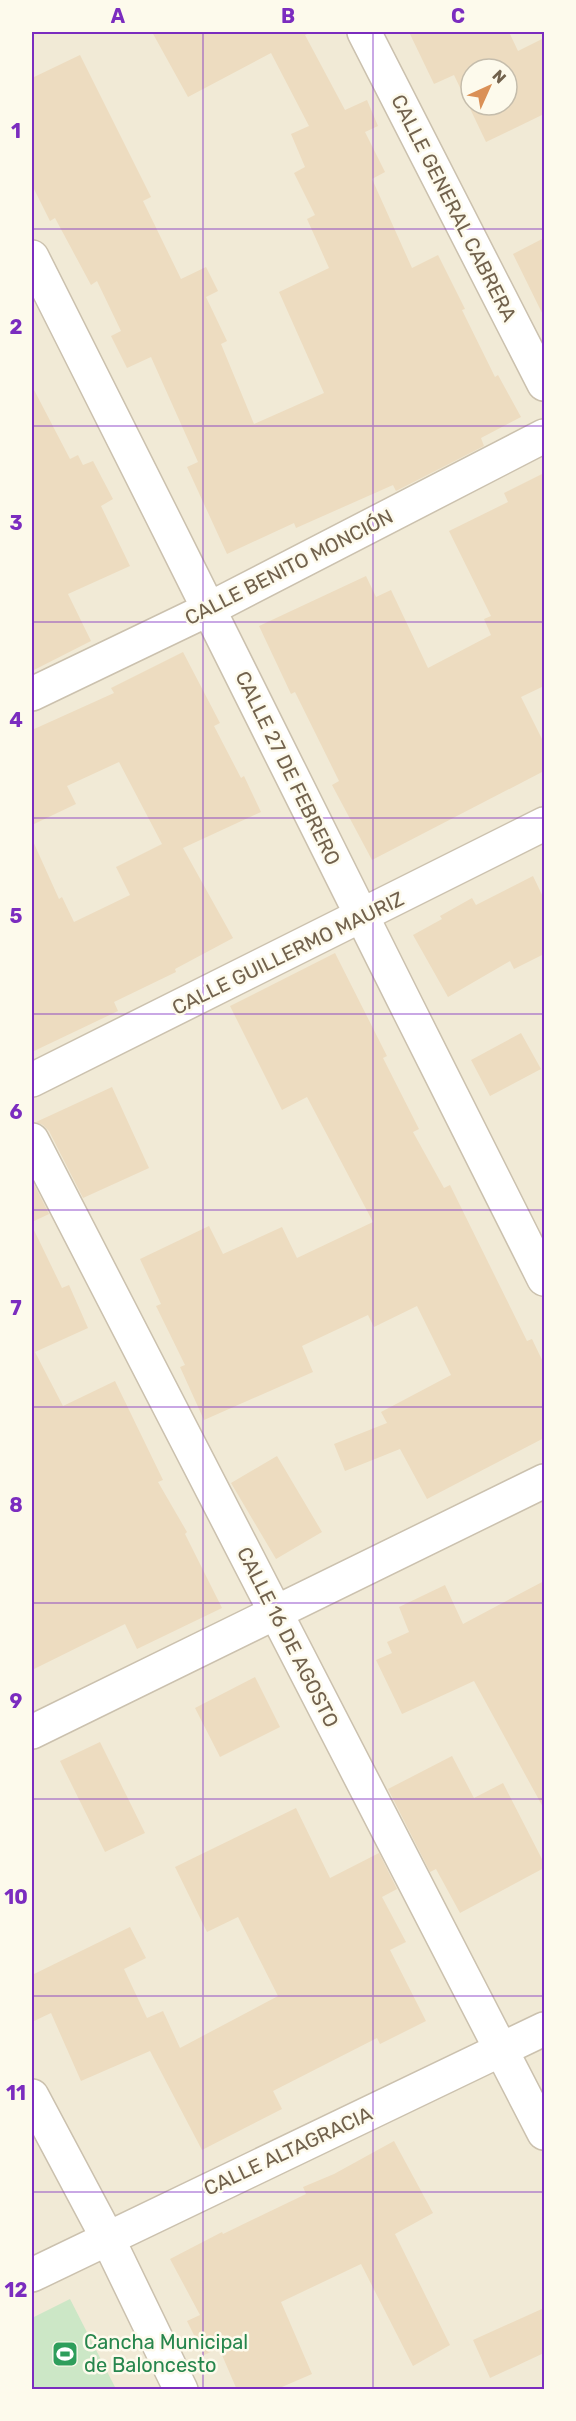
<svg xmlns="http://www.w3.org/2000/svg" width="576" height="2421" font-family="Rubik,sans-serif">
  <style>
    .residential { fill: #f1ead6; fill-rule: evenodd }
    .green { fill: #cce7c6 }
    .building { fill: #eddcc0; fill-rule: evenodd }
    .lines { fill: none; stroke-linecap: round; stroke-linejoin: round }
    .minor-casing { stroke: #cbc1ae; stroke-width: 36 }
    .minor { stroke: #fff; stroke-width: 33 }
    .grid { fill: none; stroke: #7b2cbf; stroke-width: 1.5; stroke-opacity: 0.55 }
    .labels { text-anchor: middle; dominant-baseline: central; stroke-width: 5; stroke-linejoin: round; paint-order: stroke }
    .street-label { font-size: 20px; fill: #72624d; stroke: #fdfaec }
    .leisure-label { font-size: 20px; fill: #27864d; stroke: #fdfaec; text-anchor: start }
    .neatline { fill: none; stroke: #7b2cbf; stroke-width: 2 }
    .grid-label { font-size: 20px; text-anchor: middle; font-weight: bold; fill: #7b2cbf }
  </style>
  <rect width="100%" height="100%" fill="#faf7e7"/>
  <!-- residential -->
  <path class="residential" d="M32 32H544V2389H32ZM471 69H507V105H471Z"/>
  <!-- green -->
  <path class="green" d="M70 2299 116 2389H32V2318Z"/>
  <!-- building -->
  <path class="building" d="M152 32H311L305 35 345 110 367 100 378 126 365 132 385 172 372 179 412 268 438 255 465 309 462 310 495 377 498 375 521 417 481 438 484 446 396 491 393 485 296 528 294 523 227 554 187 467 198 462 151 357 127 368 111 336 121 331 97 281 91 285 55 218 50 221 32 185V78L80 55 151 197 143 201 181 279 206 267 218 291 206 297 227 341 221 344 254 424 324 393 279 292 329 268 307 219 315 215 294 173 305 167 291 134 309 126 271 53 188 97Z
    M409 32H509L518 51 544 38V114L486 142 454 75 434 84ZM471 69H507V105H471Z
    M544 238V317L513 254Z
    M32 386 70 459 78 455 83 465 93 461 113 499 101 506 130 566 68 594 91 641 32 671Z
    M544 473V686L521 697 544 743V771L372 860 332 785 339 781 295 692 291 694 259 626 366 576 376 597 391 590 428 668 491 635 484 619 491 616 449 531 508 502 504 493Z
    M183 652 220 723 214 726 241 778 244 776 261 812 183 848 233 938 175 969 176 972 114 1002 118 1011 32 1052V839L59 899 62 897 74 922 130 895 116 867 162 844 119 762 67 786 76 804 32 825V730L114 693 111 688Z
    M533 876 544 899V954L514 969 510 961 448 997 413 935 442 919 440 916 472 898 476 905Z
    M335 953 387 1056 383 1058 419 1129 413 1132 444 1188 450 1185 527 1341 532 1339 544 1364V1438L427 1499 400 1449 345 1471 334 1444 387 1423 381 1412 451 1375 417 1306 374 1327 368 1315 302 1346 313 1372 204 1420 180 1367 185 1365 156 1306 161 1304 140 1259 209 1226 223 1254 282 1227 297 1258 373 1222 307 1097 282 1110 230 1006Z
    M521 1033 541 1069 490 1096 471 1060Z
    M112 1087 149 1168 83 1198 49 1131 43 1125 36 1122Z
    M32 1180 49 1214 32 1222Z
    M32 1226 62 1288 69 1285 88 1328 35 1352 63 1406 115 1381 163 1480 158 1482 187 1532 185 1534 222 1608 137 1649 125 1624 32 1670Z
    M277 1456 322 1532 276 1559 231 1483Z
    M544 1581V1809L474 1681 402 1714 376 1660 392 1653 387 1642 409 1632 399 1607 445 1585 463 1624Z
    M255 1677 280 1727 220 1757 195 1708Z
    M100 1742 145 1833 105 1852 60 1761Z
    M452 1756 474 1798 503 1783 544 1863V1868L460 1913 436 1869 430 1872 388 1789Z
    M296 1808 330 1878 379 1853 397 1889 382 1897 406 1942 390 1950 426 2021 380 2044 377 2038 273 2091 282 2109 202 2150 150 2051 81 2081 51 2013 32 2022V1975L130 1927 146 1958 124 1969 147 2018 163 2011 180 2048 278 1996 238 1917 207 1932 175 1867Z
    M394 2141 433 2213 395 2234 450 2345 413 2366 361 2264 281 2302 312 2374 275 2390H237L219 2348 204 2355 187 2321 200 2315 170 2259 222 2232 223 2234 306 2194 303 2187 334 2174Z
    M544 2308V2353L490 2378 473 2340Z"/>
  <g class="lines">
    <!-- minor casing -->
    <g class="minor-casing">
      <path id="minor" d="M364 32 544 384
        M32 257C204 597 372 939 544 1279
        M32 694 209 609 544 436
        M32 1080 544 824
        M32 1140 544 2133
        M32 1732 544 1481
        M32 2096 107 2237 181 2390
        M32 2275 544 2029"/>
    </g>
    <!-- minor -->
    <use href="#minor" class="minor"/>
  </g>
  <!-- grid -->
  <path class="grid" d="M203 32V2390M373 32V2390M32 229H544M32 426H544M32 622H544M32 818H544M32 1014H544M32 1210H544M32 1407H544M32 1603H544M32 1799H544M32 1996H544M32 2192H544"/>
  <!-- icons -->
  <defs>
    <g id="stadium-square" transform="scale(1.35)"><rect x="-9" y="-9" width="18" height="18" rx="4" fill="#2e9e5b" stroke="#fdfaec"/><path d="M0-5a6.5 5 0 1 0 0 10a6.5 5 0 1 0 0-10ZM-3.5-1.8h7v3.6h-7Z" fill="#fff"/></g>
  </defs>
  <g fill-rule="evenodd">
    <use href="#stadium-square" x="65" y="2354"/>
  </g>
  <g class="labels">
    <!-- street labels -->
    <g class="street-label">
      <text transform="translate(454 208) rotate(63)">CALLE GENERAL CABRERA</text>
      <text transform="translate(289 567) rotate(-27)">CALLE BENITO MONCIÓN</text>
      <text transform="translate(288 768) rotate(64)">CALLE 27 DE FEBRERO</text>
      <text transform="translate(288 953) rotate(-26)">CALLE GUILLERMO MAURIZ</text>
      <text transform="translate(288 1637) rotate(63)">CALLE 16 DE AGOSTO</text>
      <text transform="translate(288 2151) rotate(-25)">CALLE ALTAGRACIA</text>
    </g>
    <!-- leisure labels -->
    <g class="leisure-label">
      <text x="84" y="2342">Cancha Municipal<tspan x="84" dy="23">de Baloncesto</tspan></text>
    </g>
  </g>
  <!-- border -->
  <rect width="576" height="2421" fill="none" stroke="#fdfaec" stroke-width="66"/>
  <!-- north arrow -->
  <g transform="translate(489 87) rotate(45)"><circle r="28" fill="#fdfaec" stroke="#c5bdac" stroke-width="1.5"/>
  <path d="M0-4.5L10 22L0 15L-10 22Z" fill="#da9056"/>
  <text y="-9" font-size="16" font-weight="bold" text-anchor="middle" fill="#72624d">N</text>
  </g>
  <rect x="33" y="33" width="510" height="2355" class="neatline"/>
  <g class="grid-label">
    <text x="118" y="23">A</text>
    <text x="288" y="23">B</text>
    <text x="458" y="23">C</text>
    <text x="16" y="138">1</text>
    <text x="16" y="334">2</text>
    <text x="16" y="530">3</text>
    <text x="16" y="727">4</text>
    <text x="16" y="923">5</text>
    <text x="16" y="1119">6</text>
    <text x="16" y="1315">7</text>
    <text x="16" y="1512">8</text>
    <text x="16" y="1708">9</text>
    <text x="16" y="1904">10</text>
    <text x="16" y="2100">11</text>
    <text x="16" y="2297">12</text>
  </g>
</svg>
